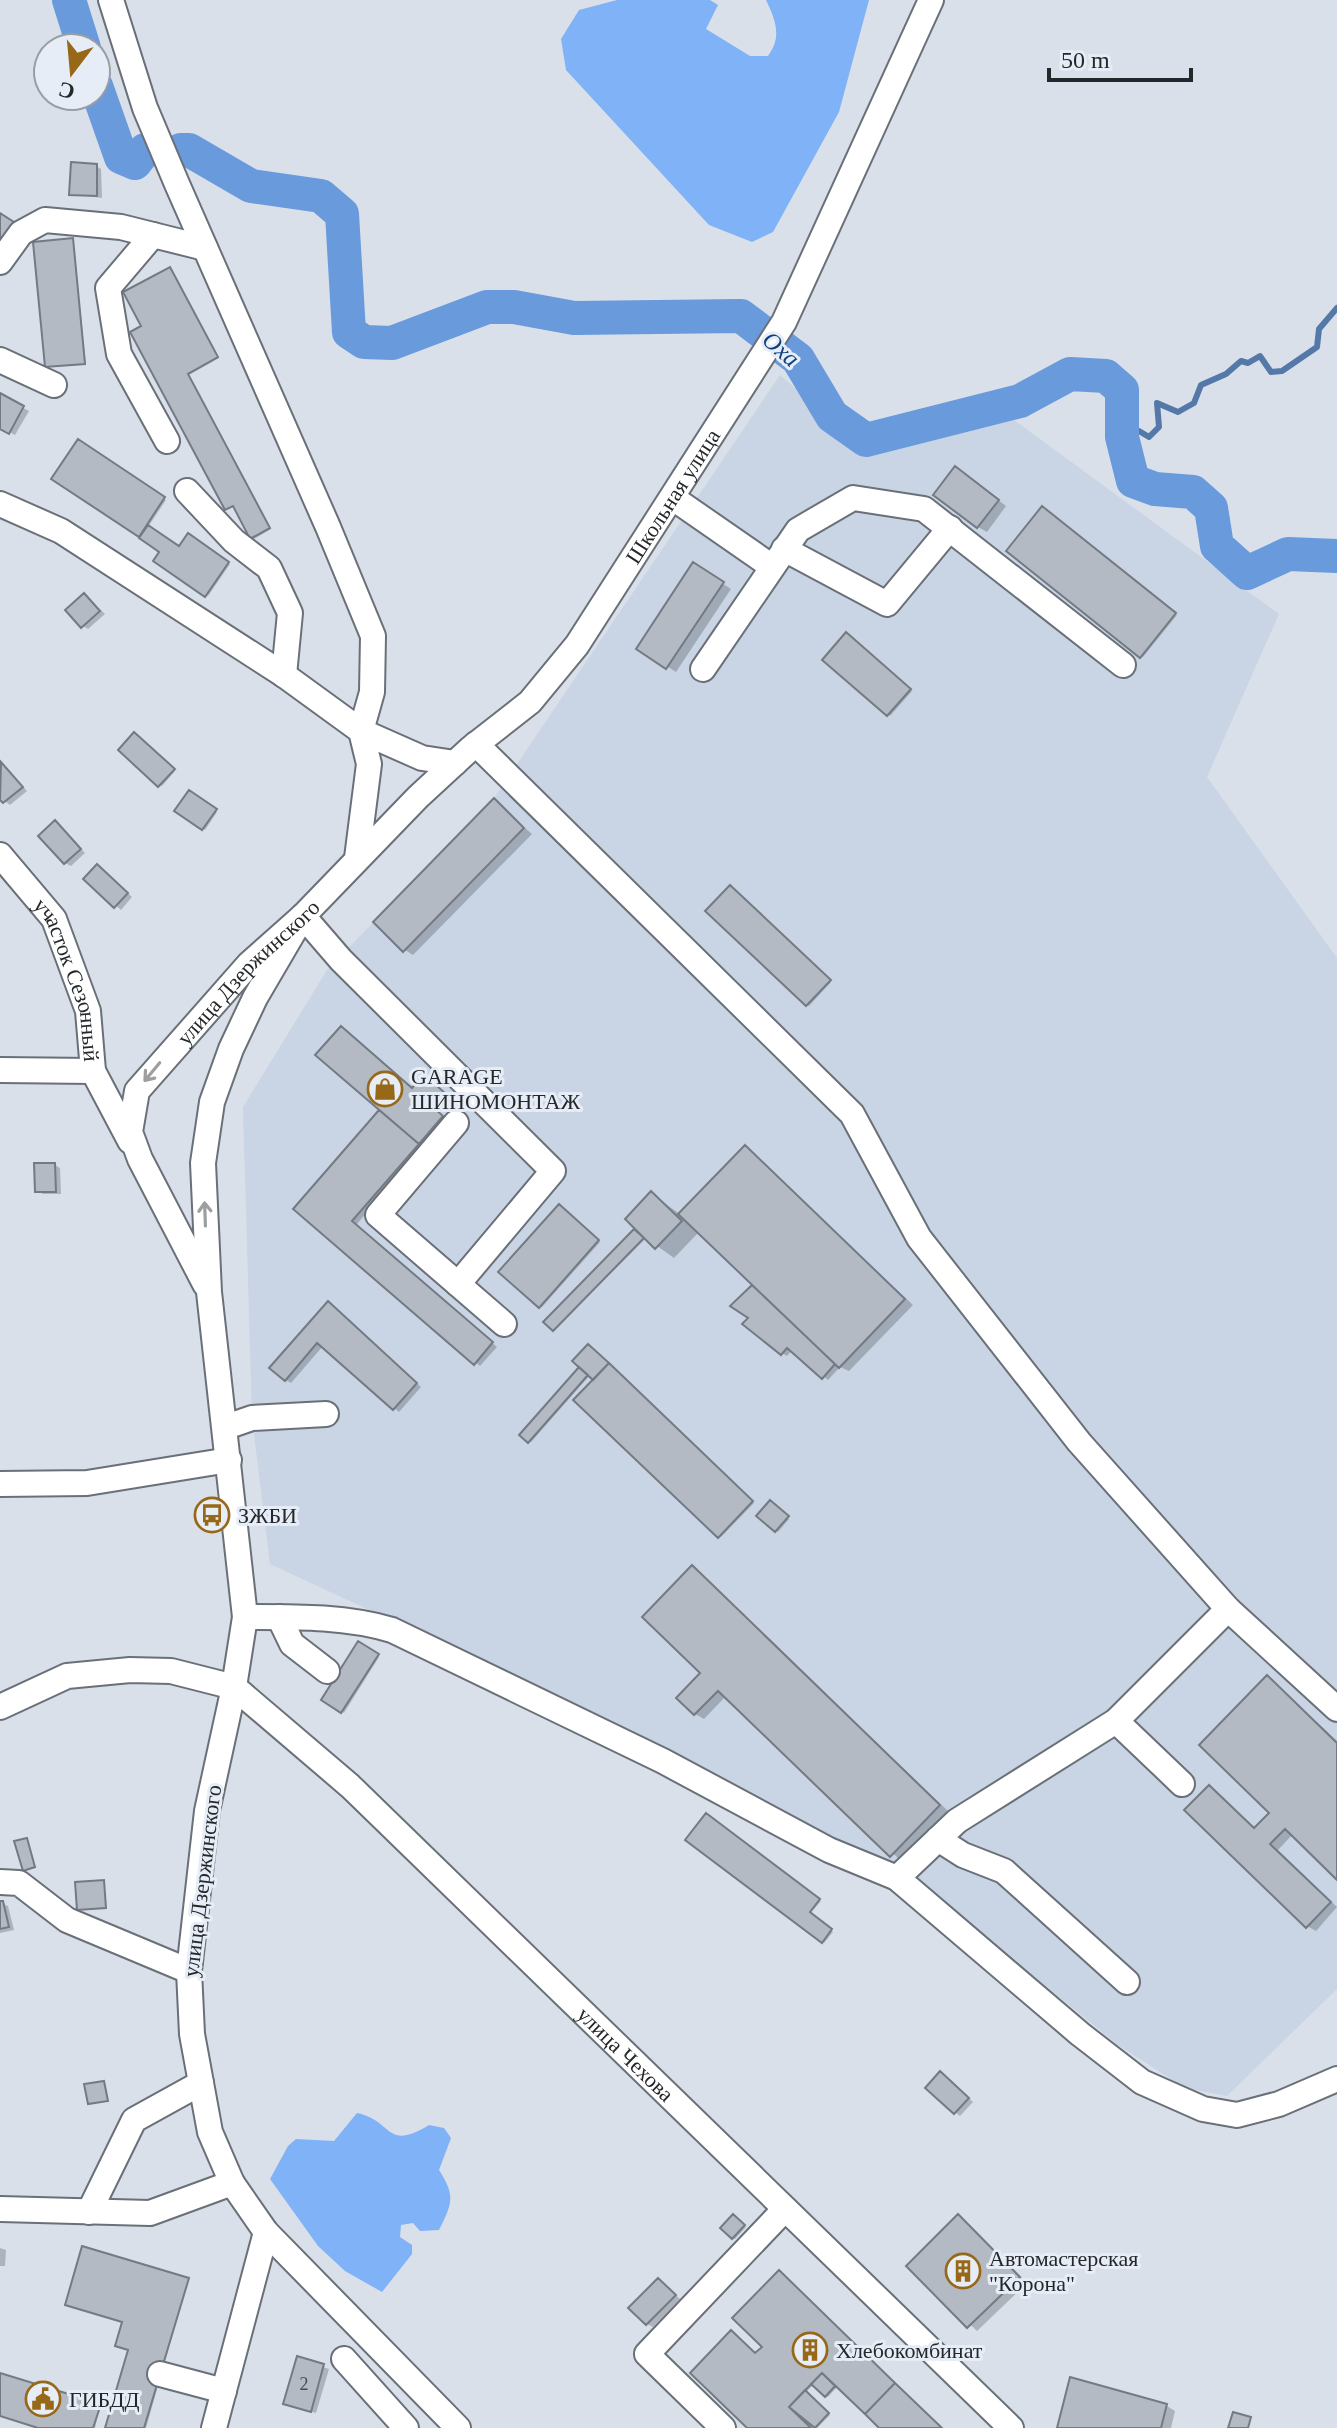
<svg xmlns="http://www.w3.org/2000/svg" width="1337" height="2428" font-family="Georgia,serif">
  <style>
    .built { fill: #c9d5e4 }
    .forest { fill: #7fb2f6 }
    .shadow { fill: #0003 }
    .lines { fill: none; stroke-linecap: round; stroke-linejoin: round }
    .stream { stroke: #5478a7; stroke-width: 6 }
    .river { stroke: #689adc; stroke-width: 34 }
    .building { fill: #b4bac3; stroke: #747a83; stroke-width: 2 }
    .minor-casing { stroke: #6a7078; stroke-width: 28 }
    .minor { stroke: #fff; stroke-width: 24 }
    .oneway { stroke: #9d9ea0 }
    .labels { text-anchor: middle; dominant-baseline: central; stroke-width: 6; stroke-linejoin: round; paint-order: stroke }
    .number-label { font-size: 18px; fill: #494c51 }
    .street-label { font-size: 22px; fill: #25282b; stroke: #e6edf6 }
    .poi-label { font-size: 22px; fill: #25282b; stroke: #e6edf6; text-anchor: start }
    .water-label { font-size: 24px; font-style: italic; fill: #0e417d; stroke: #e6edf6 }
  </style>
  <rect width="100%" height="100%" fill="#d9e0e9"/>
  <!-- built -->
  <path class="built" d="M780 375 855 440 1003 412 1279 614 1207 777 1337 958V1989L1227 2096 1185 2088 1118 2045 924 1886 649 1740 270 1564 252 1418 243 1107 327 970 494 798Z"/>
  <!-- forest -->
  <path class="forest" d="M617 0H710L718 5 706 29 750 56H768C782 37 776 21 766 0H869L839 112 773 232 752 242 709 225 566 70 561 39 579 10Z
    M357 2113C393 2120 385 2152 429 2125L444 2128 451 2138 439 2170C456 2196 452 2204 439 2230L420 2231 413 2223 401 2225 400 2237 412 2245V2254L382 2292 345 2271 318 2246 270 2179 288 2146 296 2139 334 2141Z"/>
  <!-- shadow -->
  <path class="shadow" d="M96 166 101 169 102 198 71 194Z
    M73 240 86 364 49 367 47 366Z
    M170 269 219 358 189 375 271 529 254 539 235 506 227 508 144 327Z
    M0 395 29 411 15 435 0 427Z
    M78 442 166 500 148 527 179 548 188 536 230 564 208 596 156 561 162 552 54 479Z
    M964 474 1006 506 987 532 978 527Z
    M1042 509 1177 615 1143 657 1009 551Z
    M702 570 731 589 676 672 638 648Z
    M85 595 105 614 88 629 83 626Z
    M848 636 912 691 890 716 825 659Z
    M136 736 175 771 162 786 160 785Z
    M1 764 27 791 10 805 0 797Z
    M189 792 217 812 205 830 177 810Z
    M494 801 532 834 413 955 405 950Z
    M56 823 85 853 71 866 65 863Z
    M103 870 132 897 121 910 86 879Z
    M732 889 831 982 809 1006 807 1005Z
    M430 1080 451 1099 439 1113 447 1120 356 1225 497 1347 480 1366 296 1209 382 1110Z
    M745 1148 913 1305 849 1371 840 1367 828 1380 792 1350 787 1356 782 1353 751 1318 753 1288 760 1292 699 1232 674 1258 646 1238 554 1330 635 1232 642 1236 652 1194 681 1215Z
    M55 1165 60 1168 61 1194H43L37 1191Z
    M561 1208 600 1242 542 1307 540 1306Z
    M333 1307 421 1387 399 1412 323 1346 291 1383 286 1380Z
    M588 1347 754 1503 721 1537 590 1375 531 1442 522 1435 579 1370Z
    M770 1502 789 1519 778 1532 759 1516Z
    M693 1568 948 1811 900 1860 726 1696 704 1719 695 1714 703 1673Z
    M358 1644 379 1657 344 1713 323 1699Z
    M1268 1677 1337 1741V1877L1293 1834 1278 1850 1337 1907 1316 1931 1307 1926 1210 1787 1256 1829 1272 1813Z
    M708 1816 821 1901 810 1914 833 1932 824 1943Z
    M26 1840 36 1868 27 1870 25 1869Z
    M0 1903 8 1906 14 1930 0 1933Z
    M946 2077 973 2102 960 2116 955 2112Z
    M735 2217 746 2227 735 2239 733 2238Z
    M959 2217 1027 2283 977 2331 909 2266Z
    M0 2248 6 2250 5 2266H0Z
    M779 2272 940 2428H881L838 2386 828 2397 814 2384 806 2392 830 2415 817 2428H750L756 2355 765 2347Z
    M188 2280 146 2428H107Z
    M663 2284 680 2299 653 2327 647 2324Z
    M298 2359 329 2369 316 2413 291 2406Z
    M0 2375 100 2405 95 2428H42L0 2415Z
    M1167 2406 1175 2411 1171 2428H1060Z"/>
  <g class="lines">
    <!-- stream -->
    <path class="stream" d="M1122 437 1139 431 1149 437 1159 427 1157 403 1178 412 1194 403 1201 385 1226 374 1241 361 1248 363 1260 356 1271 372 1282 371 1317 347 1319 329 1337 308"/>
    <!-- river -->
    <path class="river" d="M69 0 84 48
      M96 86 121 157 135 163 145 150
      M181 150H189L251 186 321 196 342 214 349 332 364 342 392 343 487 307H514L574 318 741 316 798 359 832 416 866 440 1020 401 1070 374 1106 376 1122 390V437L1133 481 1155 489 1193 492 1211 508 1217 546 1247 573 1288 554 1337 556"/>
  </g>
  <!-- building -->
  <path class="building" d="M71 162 97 164V196L69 195Z
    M0 213 14 222 0 244Z
    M73 238 85 364 45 367 33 242Z
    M170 267 218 357 188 374 270 528 250 539 233 506 225 510 130 332 141 326 123 292Z
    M0 393 24 406 9 434 0 429Z
    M78 439 165 497 139 537 51 479Z
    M955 466 999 500 977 528 933 495Z
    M1042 506 1176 613 1140 658 1006 551Z
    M148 525 179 546 188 533 229 562 205 597 153 561 159 552 139 538Z
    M693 562 724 582 666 669 636 649Z
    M84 593 100 611 81 628 65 610Z
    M846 632 911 689 887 716 822 660Z
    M134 732 175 769 158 787 118 750Z
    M1 762 23 787 3 803 0 800Z
    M189 790 217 809 202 830 174 811Z
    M494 798 524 828 403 952 373 922Z
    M55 820 81 849 64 864 38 836Z
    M97 864 128 893 114 908 83 879Z
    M730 885 831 980 806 1006 705 911Z
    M341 1026 412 1088 424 1074 447 1095 435 1109 443 1116 419 1144 315 1055Z
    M379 1110 419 1144 352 1221 493 1342 474 1365 293 1209Z
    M745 1145 905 1299 839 1368 678 1214Z
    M34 1163H55L56 1192H35Z
    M651 1191 682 1221 655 1249 625 1219Z
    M559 1204 599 1240 539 1308 498 1272Z
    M634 1229 644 1238 553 1331 543 1322Z
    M752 1285 835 1364 822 1379 787 1348 781 1355 742 1324 748 1318 730 1306Z
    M328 1301 417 1383 393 1410 317 1343 285 1381 269 1368Z
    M588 1344 609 1363 593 1380 572 1361Z
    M609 1363 753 1501 718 1538 573 1400Z
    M579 1367 588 1375 528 1443 519 1435Z
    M770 1500 789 1516 775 1532 756 1516Z
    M692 1565 940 1805 890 1857 718 1691 694 1715 676 1698 700 1673 642 1617Z
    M358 1641 379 1654 341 1713 321 1700Z
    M1267 1675 1337 1743V1880L1285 1829 1270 1844 1331 1902 1306 1928 1184 1810 1209 1785 1254 1828 1269 1813 1199 1745Z
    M706 1813 820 1899 810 1912 832 1929 822 1943 685 1840Z
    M27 1838 35 1867 23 1871 14 1841Z
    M104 1880 106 1908 77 1910 75 1882Z
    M0 1901H3L9 1927 0 1929Z
    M940 2071 969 2098 954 2114 925 2088Z
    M104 2081 108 2101 88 2104 84 2084Z
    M733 2214 745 2225 732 2239 720 2228Z
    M958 2214 1020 2277 967 2328 906 2266Z
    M82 2246 189 2278 144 2428H105L128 2350 115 2346 122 2322 65 2305Z
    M779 2270 895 2383 865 2414 822 2373 789 2407 811 2428H747L690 2373 731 2330 755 2353 762 2347 732 2318Z
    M658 2278 676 2295 646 2325 628 2308Z
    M297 2356 324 2364 311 2412 283 2404Z
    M0 2373 101 2404 93 2428H38L0 2416Z
    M822 2373 835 2386 825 2397 811 2384Z
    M1070 2377 1167 2404 1161 2428H1057Z
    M895 2383 942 2428H879L865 2414Z
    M805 2390 829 2413 815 2428 789 2407Z
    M1233 2412 1251 2417 1248 2428H1228Z"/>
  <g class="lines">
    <!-- minor casing -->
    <g class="minor-casing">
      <g id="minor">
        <path d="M111 0 145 108 177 184 328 527 373 636 372 692 361 731 422 758 455 763"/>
        <path d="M153 235 108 288 119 354 167 441"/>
        <path d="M0 262 21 233 45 220 121 227 205 248"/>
        <path d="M0 360 54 385"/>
        <path d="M187 491 234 541 269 568 290 613 284 675"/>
        <path d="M673 498 771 566"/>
        <path d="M0 504 61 531 284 675 361 731 369 764 357 858"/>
        <path d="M784 549 887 604 950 528"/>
        <path d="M703 669 798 530 853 498 924 509 1123 665"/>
        <path d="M476 744 852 1114 919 1238 1079 1442 1228 1609"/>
        <path id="s1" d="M0 855 54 919 88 1011 93 1071 130 1141"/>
        <path d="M303 916 255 998 231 1049 212 1102 203 1163 209 1292 245 1617 234 1687 207 1811 189 1971 192 2034 210 2132 232 2183 266 2232 458 2428"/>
        <path d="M303 916 341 960 553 1171 458 1284"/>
        <path d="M0 1070 93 1071"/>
        <path d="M456 1123 378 1215 504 1324"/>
        <path id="s2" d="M205 1284 140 1159 130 1132 137 1091 249 964 303 916 418 797 470 749 530 702 577 645 784 322 931 0"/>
        <path d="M226 1427 252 1418 326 1414"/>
        <path d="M0 1484 87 1483 229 1460"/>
        <path d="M245 1617C294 1617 345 1616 392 1630L663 1761 829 1850 897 1878 1080 2034 1142 2082 1203 2109 1237 2115 1279 2104 1337 2079"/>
        <path d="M279 1617 292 1644 327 1671"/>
        <path id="s3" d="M0 1707 67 1676 130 1670 171 1671 234 1687 350 1786 1011 2428"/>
        <path d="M1116 1721 1182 1784"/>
        <path d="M938 1839 963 1855 1004 1871 1127 1982"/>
        <path d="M897 1878 957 1821 1116 1721 1228 1609 1337 1709"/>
        <path d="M0 1882 19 1883 67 1920 189 1971"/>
        <path d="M0 2209 150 2213 232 2183"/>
        <path d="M89 2212 134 2120 201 2083"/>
        <path d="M344 2359 406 2428"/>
        <path d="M160 2374 224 2391"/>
        <path d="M214 2428 266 2232"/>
        <path d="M723 2428 647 2354 785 2209"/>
      </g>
    </g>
    <!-- minor -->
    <use href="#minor" class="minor"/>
  </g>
  <!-- one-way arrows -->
  <defs><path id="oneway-shaft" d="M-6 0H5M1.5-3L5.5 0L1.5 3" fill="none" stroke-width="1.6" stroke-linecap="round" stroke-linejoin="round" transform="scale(2)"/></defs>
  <g class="oneway">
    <use href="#oneway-shaft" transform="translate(152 1072) rotate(130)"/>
    <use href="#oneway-shaft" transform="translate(205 1214) rotate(-92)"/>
  </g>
  <!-- icons -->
  <defs>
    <g id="shop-ring" transform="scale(1.8)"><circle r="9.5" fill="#e6edf6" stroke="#966817" stroke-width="1.5"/><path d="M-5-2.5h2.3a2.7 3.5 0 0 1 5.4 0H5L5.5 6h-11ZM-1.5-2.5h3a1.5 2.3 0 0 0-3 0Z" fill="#966817"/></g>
    <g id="bus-ring" transform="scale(1.8)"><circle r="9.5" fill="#e6edf6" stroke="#966817" stroke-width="1.5"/><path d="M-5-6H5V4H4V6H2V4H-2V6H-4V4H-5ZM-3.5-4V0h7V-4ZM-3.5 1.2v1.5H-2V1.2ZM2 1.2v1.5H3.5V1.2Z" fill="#966817"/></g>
    <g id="building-ring" transform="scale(1.8)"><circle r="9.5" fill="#e6edf6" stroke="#966817" stroke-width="1.5"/><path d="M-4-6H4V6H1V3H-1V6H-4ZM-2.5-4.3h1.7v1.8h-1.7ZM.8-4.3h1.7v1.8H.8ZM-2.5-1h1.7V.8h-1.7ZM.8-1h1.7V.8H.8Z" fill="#966817"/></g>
    <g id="civic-ring" transform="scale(1.8)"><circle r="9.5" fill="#e6edf6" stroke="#966817" stroke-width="1.5"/><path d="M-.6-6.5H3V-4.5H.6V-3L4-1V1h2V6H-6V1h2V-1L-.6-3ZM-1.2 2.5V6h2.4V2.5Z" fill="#966817"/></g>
  </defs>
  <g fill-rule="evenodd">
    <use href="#shop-ring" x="385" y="1089"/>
    <use href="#bus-ring" x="212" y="1515"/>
    <use href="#building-ring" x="963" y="2271"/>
    <use href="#building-ring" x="810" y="2350"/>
    <use href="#civic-ring" x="43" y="2399"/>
  </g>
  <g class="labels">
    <!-- number labels -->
    <g class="number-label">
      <text x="304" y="2384">2</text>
    </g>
    <!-- street labels -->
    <g class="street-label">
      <text stroke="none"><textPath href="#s2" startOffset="1016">Школьная улица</textPath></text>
      <text stroke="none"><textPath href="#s1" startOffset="146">участок Сезонный</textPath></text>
      <text stroke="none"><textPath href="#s2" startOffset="374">улица Дзержинского</textPath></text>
      <text transform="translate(202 1881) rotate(-83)">улица Дзержинского</text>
      <text stroke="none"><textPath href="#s3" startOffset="780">улица Чехова</textPath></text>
    </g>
    <!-- poi labels -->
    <g class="poi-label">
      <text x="411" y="1076">GARAGE<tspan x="411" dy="25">ШИНОМОНТАЖ</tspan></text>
      <text x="238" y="1515">ЗЖБИ</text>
      <text x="989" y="2258">Автомастерская<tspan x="989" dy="25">"Корона"</tspan></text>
      <text x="836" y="2350">Хлебокомбинат</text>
      <text x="69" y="2399">ГИБДД</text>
    </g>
    <!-- water labels -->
    <g class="water-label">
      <text transform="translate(781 349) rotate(41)">Оха</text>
    </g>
  </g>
  <!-- north arrow -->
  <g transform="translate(72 72) rotate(196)"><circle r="38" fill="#e6edf6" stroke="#999ea5" stroke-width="2"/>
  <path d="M0-6L14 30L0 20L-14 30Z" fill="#966817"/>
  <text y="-12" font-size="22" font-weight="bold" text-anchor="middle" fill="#25282b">С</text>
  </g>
  <!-- scale -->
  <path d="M1049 68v12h142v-12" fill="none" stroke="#25282b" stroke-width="4"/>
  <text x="1061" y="68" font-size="24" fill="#25282b" stroke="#e6edf6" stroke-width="6" paint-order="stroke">50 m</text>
</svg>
